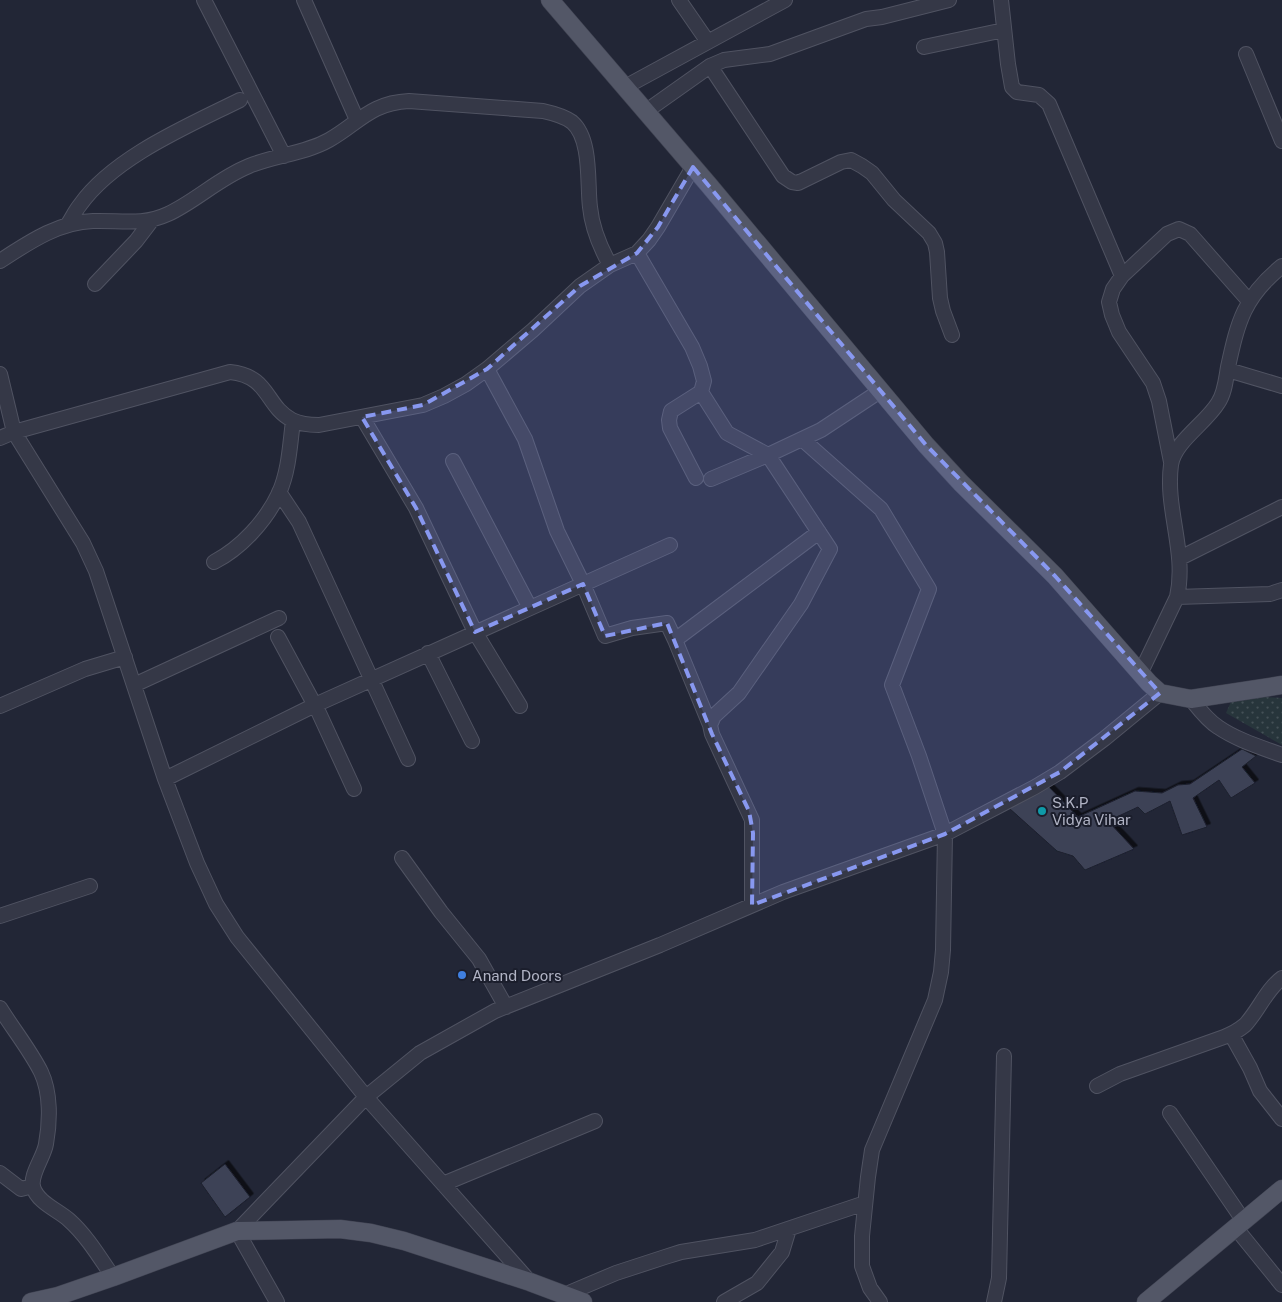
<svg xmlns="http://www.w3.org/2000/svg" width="1282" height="1302" font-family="'Public Sans',sans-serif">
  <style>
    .grass { fill: url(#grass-dots) }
    .building { fill: #3e4357; stroke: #1d202e; filter: url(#shadow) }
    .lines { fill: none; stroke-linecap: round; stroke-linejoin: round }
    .minor-casing { stroke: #505362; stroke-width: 16 }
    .major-casing { stroke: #3f4251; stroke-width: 19 }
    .minor { stroke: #353847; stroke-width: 14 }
    .major { stroke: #535767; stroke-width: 18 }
    .marked { fill: #8898f0; fill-opacity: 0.2; stroke: #8898f0; stroke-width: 4; stroke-dasharray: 10 6; stroke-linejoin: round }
    .culture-dot { fill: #0f9aa8; stroke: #1b1e2c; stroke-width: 2 }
    .shop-dot { fill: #3f7fe0; stroke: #1b1e2c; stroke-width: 2 }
    .labels { text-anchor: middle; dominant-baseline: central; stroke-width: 4; stroke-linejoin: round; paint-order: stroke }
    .poi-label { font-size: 15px; fill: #b0b3c4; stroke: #1b1e2c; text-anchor: start }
  </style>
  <defs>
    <pattern id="grass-dots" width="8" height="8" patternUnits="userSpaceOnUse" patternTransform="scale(1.25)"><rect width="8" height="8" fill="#27353b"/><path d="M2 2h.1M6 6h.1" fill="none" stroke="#445056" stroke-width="1.8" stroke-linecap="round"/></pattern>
    <filter id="shadow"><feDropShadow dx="3.5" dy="-3.5" stdDeviation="0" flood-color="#0009"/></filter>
  </defs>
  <rect width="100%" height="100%" fill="#222636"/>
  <!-- grass -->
  <path class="grass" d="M1234 695 1282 698V745L1226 713Z"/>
  <!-- building -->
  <path class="building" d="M1242 749 1256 756 1242 767 1255 783 1231 798 1219 780 1193 798 1207 827 1182 835 1170 801 1145 814 1138 807 1108 821 1134 849 1085 870 1073 856 1057 851 1009 808 1047 785 1078 817 1135 791 1162 793 1178 785 1190 784Z
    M225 1164 250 1197 225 1217 201 1183Z"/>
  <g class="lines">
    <!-- minor casing -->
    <g class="minor-casing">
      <path id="minor" d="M204 0 284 156
        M304 0 357 120
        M679 0 708 42
        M1001 0 1008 64 1012 87 1017 92 1039 95 1049 104 1122 276
        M924 47 1004 30
        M1246 54 1282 141
        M710 66 783 176 792 182 798 183 841 162 851 160 862 166 872 173 894 200 929 233 935 243 937 252 940 298 943 311 952 335
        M625 87 785 0
        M645 112 710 66 724 60 770 54 866 19 882 17 949 0
        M68 224C72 218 75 211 80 205 114 157 188 126 240 100
        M637 253 692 347 700 366 704 381 701 392 671 411 669 420 670 428 696 478
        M0 261C28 243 58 222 93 221 120 220 142 226 168 214 196 201 219 178 249 166 275 155 304 154 329 140 359 123 370 103 409 101L543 111C552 113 564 116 572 122 592 139 587 184 590 207 592 228 600 247 610 265
        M95 284 136 241 152 220
        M487 369 525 439 557 531 583 584 605 636 632 628 667 623 675 640 710 725
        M1228 370 1282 386
        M0 374 14 432 83 543 96 571 165 779 197 863 216 904 237 937 366 1097 530 1282
        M701 392 727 433 768 455 830 549 801 604 739 693 714 716 710 725 712 734 752 820V905
        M362 417 416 508 475 632 520 706
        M0 438 14 432 230 372C270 376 265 406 292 420 300 424 310 425 319 425L423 405 444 396 466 384 487 369 533 330 580 286 610 265 637 253 649 240 658 227 693 167
        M802 439 881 509 929 589 892 685 919 756 945 834 943 950 941 972 935 1000 872 1150 868 1177 862 1236V1266L870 1288 880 1302
        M453 461 530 608
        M1171 462 1159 401 1153 383 1119 332 1112 315 1109 302 1113 289 1122 276 1167 234 1179 229 1190 234 1249 301
        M711 479 768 455 821 430 880 391
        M279 492 299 522 408 759
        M1180 558 1282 507
        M214 562C241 548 266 521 279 493 289 471 290 444 293 421
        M1177 597 1270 594 1282 590
        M278 637 319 713 354 789
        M675 640 819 532
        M428 653 472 741
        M1140 674 1177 597C1187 552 1165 509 1171 465 1174 442 1206 423 1218 403 1225 393 1226 378 1228 367 1238 321 1244 297 1282 266
        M134 685 279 618
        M1191 699C1199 709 1207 720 1218 727 1237 740 1260 747 1282 755
        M0 706 85 669 125 657
        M165 779 315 705 670 545
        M402 858 441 912 479 959 506 1007
        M0 916 90 886
        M0 1008C13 1029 30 1050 41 1072 51 1093 50 1122 46 1144 44 1157 30 1174 33 1187 38 1203 58 1210 69 1220 87 1236 100 1258 113 1277
        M1231 1034 1250 1068 1260 1091 1282 1119
        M1097 1086 1120 1074 1224 1037C1232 1034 1239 1030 1245 1025 1259 1010 1266 990 1282 978
        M1170 1113 1243 1220
        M0 1173 21 1189 33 1186
        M443 1184 595 1121
        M1235 1227 1282 1285
        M564 1295 616 1273 665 1257 681 1252 755 1240 865 1203
        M277 1302 237 1231 366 1097 420 1053 495 1011 660 945 783 892 945 834 1035 787 1060 772 1104 739 1160 693
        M724 1302 757 1283 782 1252 789 1229
        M994 1302 999 1278 1004 1056"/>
    </g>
    <!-- major casing -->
    <g class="major-casing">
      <path id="major" d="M550 0 708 184 926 445 961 483 1055 576 1149 683 1160 693 1191 699 1282 685
        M31 1302 58 1296 113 1277 237 1231 340 1229 371 1233 404 1241 530 1282 583 1302
        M1146 1302 1282 1189"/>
    </g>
    <!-- minor -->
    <use href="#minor" class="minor"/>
    <!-- major -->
    <use href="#major" class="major"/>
  </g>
  <!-- marked area -->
  <path class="marked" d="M693 167 926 445 1055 576 1160 693 1060 772 945 834 752 905 753 833 749 811 712 734 667 623 605 636 583 584 475 632 416 508 362 417 423 405 487 369 580 286 637 253 658 227Z"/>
  <!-- markers -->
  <circle class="culture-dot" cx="1042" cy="811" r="5"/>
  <circle class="shop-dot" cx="462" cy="975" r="5"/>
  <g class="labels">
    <!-- poi labels -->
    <g class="poi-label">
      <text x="1052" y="802">S.K.P<tspan x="1052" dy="17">Vidya Vihar</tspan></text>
      <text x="472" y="975">Anand Doors</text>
    </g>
  </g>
</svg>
